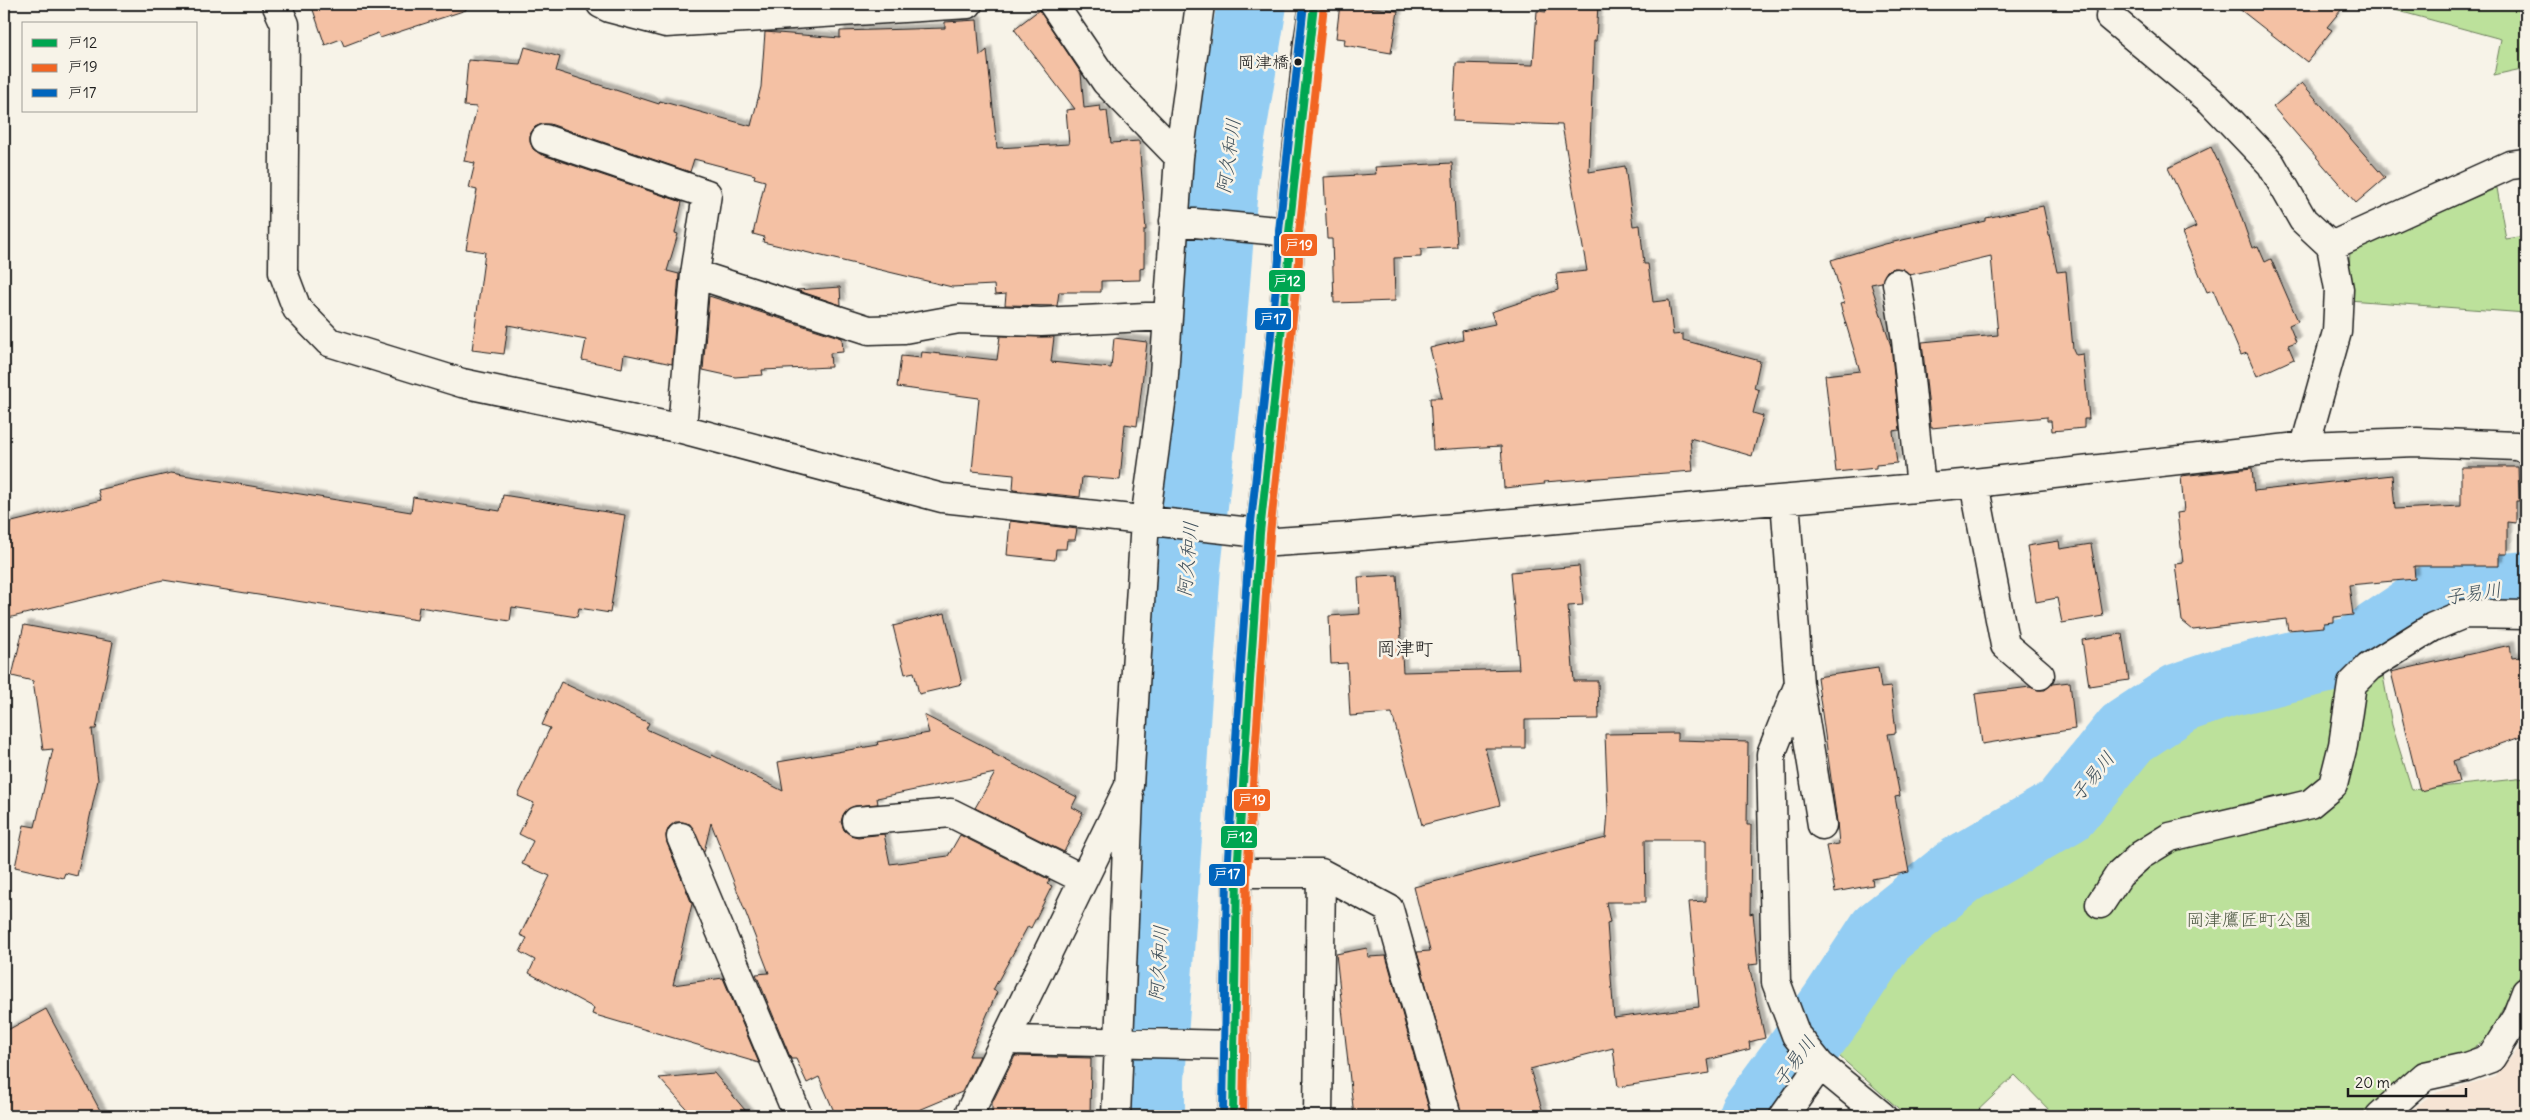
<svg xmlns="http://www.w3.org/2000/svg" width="2530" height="1120" font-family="Delius,'Klee One',sans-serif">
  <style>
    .built { fill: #f6e4d4 }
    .green { fill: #bce19b; stroke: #6c7e5c }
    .water { fill: #93cdf3; stroke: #63869d }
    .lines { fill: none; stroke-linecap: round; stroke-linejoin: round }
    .river { stroke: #93cdf3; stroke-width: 70 }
    .building { fill: #f4c1a4; stroke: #1c1c1c; fill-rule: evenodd; filter: url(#shadow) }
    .minor-casing { stroke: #1c1c1c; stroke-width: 31 }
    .major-casing { stroke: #1c1c1c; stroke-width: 31 }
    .minor { stroke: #f7f3e8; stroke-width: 28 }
    .major { stroke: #f7f3e8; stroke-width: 28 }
    .bus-1-casing { stroke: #f7f3e8; stroke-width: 11 }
    .bus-2-casing { stroke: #f7f3e8; stroke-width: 11 }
    .bus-3-casing { stroke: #f7f3e8; stroke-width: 11 }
    .bus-1 { stroke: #00a651; stroke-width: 8 }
    .bus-2 { stroke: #f26522; stroke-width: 8 }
    .bus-3 { stroke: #0065bd; stroke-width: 8 }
    .bus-dot { fill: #1c1c1c; stroke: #f7f3e8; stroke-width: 2 }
    .labels { text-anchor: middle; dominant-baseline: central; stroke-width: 5; stroke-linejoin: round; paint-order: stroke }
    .bus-label { font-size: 17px; fill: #1c1c1c; stroke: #f7f3e8; text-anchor: end }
    .park-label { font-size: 18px; fill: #4c5742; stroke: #f7f3e8 }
    .water-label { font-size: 19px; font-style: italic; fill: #40515c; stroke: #f7f3e8 }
    .neighbourhood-label { font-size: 19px; fill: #1c1c1c; stroke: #f7f3e8 }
    .line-badge { stroke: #f7f3e8; stroke-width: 2 }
    .badge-label { font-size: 14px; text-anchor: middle; font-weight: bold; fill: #fff }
  </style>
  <defs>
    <filter id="shadow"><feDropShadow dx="4.5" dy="-4.5" stdDeviation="1" flood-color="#0004"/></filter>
  </defs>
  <rect width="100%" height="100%" fill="#f7f3e8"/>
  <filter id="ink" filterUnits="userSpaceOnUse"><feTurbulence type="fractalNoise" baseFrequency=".02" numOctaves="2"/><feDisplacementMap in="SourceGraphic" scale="10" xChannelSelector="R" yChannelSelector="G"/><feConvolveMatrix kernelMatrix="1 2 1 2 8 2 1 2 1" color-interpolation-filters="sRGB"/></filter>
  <g filter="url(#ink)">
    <!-- built -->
    <path class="built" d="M2526 1040V1116H2405L2431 1094 2494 1077Z"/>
    <!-- green -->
    <path class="green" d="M2373 4H2526V68L2494 75 2501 39Z
      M2497 188 2506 239 2525 236 2526 313 2348 300 2350 251Z
      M2378 649 2392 725 2412 790 2526 778V939L2524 944 2526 947V964L2487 1039 2467 1052 2428 1062 2411 1071 2361 1116H2055L2015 1075 1972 1116H1907L1831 1049 1886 949 1929 911 1979 877 2075 819 2155 726 2226 694 2351 664Z"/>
    <!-- water -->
    <path class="water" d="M2526 1073V1116H2521L2523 1076Z"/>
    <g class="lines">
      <!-- river -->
      <path class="river" d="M1150 1116V1079L1186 567 1206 390 1224 174 1252 4
        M1753 1116 1834 1006 1882 933 1961 870 2065 810 2127 733 2180 698 2227 682 2356 651 2433 599 2469 591 2526 586"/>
    </g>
    <!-- building -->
    <path class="building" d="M311 4H465L466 10 380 38 378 33 344 46 341 39 325 45Z
      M1340 4 1398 11 1391 53 1344 45 1345 39 1336 38Z
      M1546 4H1598L1596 41H1594L1589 172 1625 166 1633 226 1640 225 1644 264H1648L1653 302 1669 300 1673 335 1683 334V340L1760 361 1754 388 1759 390 1753 413 1763 416 1752 456 1690 438 1693 471 1544 482 1545 484 1504 488 1501 446 1433 450 1430 398H1442L1430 348 1463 340 1462 331 1495 324 1491 312 1558 290 1556 274 1587 271 1562 125 1453 121 1456 63 1533 65 1537 11 1546 12Z
      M2233 4H2346L2327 27 2332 30 2307 62Z
      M1039 10 1081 73 1084 108 1100 106 1101 112 1107 111 1111 143 1139 141 1146 230H1144V267L1140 268V280L1101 281V292H1059L1057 306 1005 305 1006 294 995 295 994 285 952 287 763 242 764 237 753 234 765 181 754 178 755 175 694 159 690 172 550 124H542L535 127 530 134V142L533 149 540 154 682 202 675 233 678 234 667 271 679 274 672 364 624 354 622 368 582 360 586 340 508 325 504 354 472 350 485 252 466 249 477 190 469 188 475 163 464 161 477 107 464 106 468 60 520 64 525 47 560 57 556 71 659 104 660 101 751 126 761 87 765 32 840 38V31L945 28V22L977 20 980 56 987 50 997 148 1069 144 1066 110 1075 109 1014 29Z
      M2302 83 2385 178 2356 203 2273 107Z
      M2211 147 2233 193 2252 248 2258 246 2265 262 2271 259 2298 321 2289 325 2296 342 2288 345 2294 359 2257 376 2247 353 2241 355 2213 290 2207 292 2182 233 2196 227 2168 168Z
      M1452 163 1457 247 1421 249V257L1394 258 1395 301 1334 303 1332 239H1327L1324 177 1376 174 1375 167Z
      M2043 206 2057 272 2066 271 2073 349 2076 355 2083 354 2089 419H2084V428L2052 431 2051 421H2047V417L1931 428 1922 342 1998 335 1991 256 1910 275 1903 269 1894 268 1887 271 1882 282 1871 284 1891 346 1900 430 1893 431 1897 463 1876 465V468L1836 472 1825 375 1860 371 1840 304 1844 303 1831 260 1885 244 1986 221V218Z
      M840 287 841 305 796 290Z
      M709 296 842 338 843 352 830 353 831 367 762 370 763 375 735 377 703 370Z
      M1000 336 1054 337 1051 362 1111 368 1114 338 1147 342 1137 426 1125 424 1120 480 1082 477 1080 497 1013 490 1014 475 972 471 979 398 897 387 901 356 921 358 922 352 997 360Z
      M2461 467H2518L2519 501H2516V523L2507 522V554H2499V566H2414L2415 579 2349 585 2353 615 2334 617V622L2324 623V627L2288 630 2286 619 2193 630 2182 621 2175 564 2183 563 2177 513 2184 512 2181 476 2252 468 2254 491 2392 475 2395 509 2461 506Z
      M171 473 411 512 413 497 500 511 503 495 625 515 610 613 579 608 577 617 512 607 510 621 419 607 417 620 163 580 4 619V524L101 500 98 490Z
      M1010 521 1077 529 1075 540H1067L1066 549H1056L1055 560 1007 555Z
      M2059 541 2060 549 2091 544 2103 616 2062 623 2057 598 2036 602 2027 546Z
      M1579 566 1583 605 1568 606 1574 681H1598L1599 719 1525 720V748H1485L1500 805 1422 825 1392 713 1350 716 1347 663 1331 664 1329 616 1360 614 1358 577 1397 575 1403 672 1519 669 1511 572Z
      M945 613 962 684 919 694 914 672 905 674 893 626Z
      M24 625 113 642 96 729H92L98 780 77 876 65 873 63 878 15 867 24 825 35 827 53 749 43 750 33 681 12 676Z
      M2122 634 2129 680 2089 686 2082 640Z
      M2510 645 2512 658 2521 657 2522 671 2526 670V735L2453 761 2459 782 2420 791 2391 672Z
      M1878 668 1881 688 1891 687 1896 733 1888 734 1900 796 1895 797 1909 872 1872 879 1873 885 1835 892 1826 846 1839 844 1837 822 1817 677Z
      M561 682 649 723 646 729 711 758 712 755 783 791 778 762 878 745 877 742 929 733 924 715 993 751 992 753 1077 797 1072 807 1083 813 1064 852 975 808 995 773 877 798 878 804 855 806 848 809 843 815 841 822 844 830 850 835 858 837 884 834 890 864 948 856 960 835 1050 880 1047 884 1052 886 1031 928 1028 926 993 990 997 992 969 1056H980L962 1092 905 1116H836L819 1077 807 1083 796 1059H791L756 974 769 973 711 823 704 852 690 824 682 822H675L669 827 666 835 667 843 692 904 673 985 723 978 759 1063 592 1014 594 1008 529 973 535 960 520 952 527 938 520 935 550 876 522 864 533 841 519 834 534 803 518 796 550 728 542 725Z
      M2070 682 2075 729 1982 744 1975 694 2030 687 2038 690H2045L2052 684Z
      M1677 733V740L1748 742 1747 825H1751L1750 914 1753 913 1758 964 1749 965 1765 1038 1749 1042 1750 1049 1708 1060 1710 1073 1618 1087 1613 1048 1530 1069 1544 1116H1462L1417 952 1430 951 1414 887 1606 838 1608 811 1605 734ZM1645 840H1706V901L1689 902 1699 1007 1614 1018 1607 923 1610 922 1606 902H1646Z
      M1367 948 1368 957 1386 956 1431 1116H1354L1336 954Z
      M46 1009 103 1116H4V1032Z
      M1015 1056 1091 1058 1090 1116H992V1103Z
      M714 1073 750 1116H693L659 1078Z"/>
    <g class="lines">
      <!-- minor casing -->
      <g class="minor-casing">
        <path id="minor" d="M276 4 285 24 283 272 297 309 329 342 462 383 682 429 942 498 1260 533
          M601 4 609 8 666 23 968 4
          M2112 4 2110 17 2211 101 2271 164 2303 220 2331 246 2339 289 2337 332 2305 446
          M545 139 707 194 695 274
          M1179 157 1200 4
          M1174 221 1289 232
          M2331 246 2510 165 2526 163
          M1897 283 1906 340 1921 487
          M682 429 695 274 869 330 904 329 959 319 1041 322 1167 316
          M1974 483 2005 645 2040 675
          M1785 500 1799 684 1771 754 1776 982 1796 1035 1820 1065 1882 1116
          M1260 543 1350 537 1974 483 2305 446 2417 442 2516 446 2526 449
          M1799 684 1822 825
          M857 821 951 813 1083 879
          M681 837 798 1116
          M1237 873H1321L1389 909 1447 1116
          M2100 904 2119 875 2141 855 2170 837 2310 804 2333 785 2343 745 2352 684 2369 667 2433 627 2464 614 2526 615
          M2516 1018 2526 992
          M1005 1040 1234 1045
          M968 1116 1129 786 1145 520 1163 389 1179 157 1106 82 1053 4
          M1116 1116 1129 797
          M1318 1116 1321 873
          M1784 1116 1820 1065
          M2380 1116 2425 1076 2466 1067 2491 1058 2516 1018H2526"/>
      </g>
      <!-- major casing -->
      <g class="major-casing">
        <path id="major" d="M1233 1116 1237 873 1260 533 1289 260V232L1308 44 1314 4"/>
      </g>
      <!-- minor -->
      <use href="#minor" class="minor"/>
      <!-- major -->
      <use href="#major" class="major"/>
      <!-- bus-1 casing -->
      <g class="bus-1-casing">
        <path id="bus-1" d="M1233 1116 1237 873 1260 533 1289 260V232L1314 4"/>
      </g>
      <!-- bus-2 casing -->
      <g class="bus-2-casing">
        <path id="bus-2" d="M1243 1116 1247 873 1270 534 1299 261V233L1324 5"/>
      </g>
      <!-- bus-3 casing -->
      <g class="bus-3-casing">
        <path id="bus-3" d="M1223 1116 1227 872 1250 532 1279 259V231L1304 4"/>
      </g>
      <!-- bus-1 -->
      <use href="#bus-1" class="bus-1"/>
      <!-- bus-2 -->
      <use href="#bus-2" class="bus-2"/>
      <!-- bus-3 -->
      <use href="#bus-3" class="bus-3"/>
    </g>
  </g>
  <!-- markers -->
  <circle class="bus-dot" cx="1298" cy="62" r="4.5"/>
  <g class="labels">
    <!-- bus labels -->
    <g class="bus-label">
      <text x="1289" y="62">岡津橋</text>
    </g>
    <!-- park labels -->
    <g class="park-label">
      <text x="2249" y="919">岡津鷹匠町公園</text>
    </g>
    <!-- water labels -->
    <g class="water-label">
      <text transform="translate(1228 156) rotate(-82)">阿久和川</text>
      <text transform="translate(1187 559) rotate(-85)">阿久和川</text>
      <text transform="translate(2473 593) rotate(-8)">子易川</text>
      <text transform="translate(2092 776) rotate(-51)">子易川</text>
      <text transform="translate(1158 963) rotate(-86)">阿久和川</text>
      <text transform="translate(1794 1061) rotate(-54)">子易川</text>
    </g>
    <!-- neighbourhood labels -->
    <g class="neighbourhood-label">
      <text x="1405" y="648">岡津町</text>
    </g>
  </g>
  <g class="line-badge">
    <rect x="1280" y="233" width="38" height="24" rx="5" fill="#f26522"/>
    <rect x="1268" y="269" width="38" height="24" rx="5" fill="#00a651"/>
    <rect x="1254" y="307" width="38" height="24" rx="5" fill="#0065bd"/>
    <rect x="1233" y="788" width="38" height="24" rx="5" fill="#f26522"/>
    <rect x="1220" y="825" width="38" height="24" rx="5" fill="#00a651"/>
    <rect x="1208" y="863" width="38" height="24" rx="5" fill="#0065bd"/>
  </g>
  <g class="badge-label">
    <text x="1299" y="250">戸19</text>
    <text x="1287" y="286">戸12</text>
    <text x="1273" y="324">戸17</text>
    <text x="1252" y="805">戸19</text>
    <text x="1239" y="842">戸12</text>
    <text x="1227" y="879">戸17</text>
  </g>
  <!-- margin -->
  <rect width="2530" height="1120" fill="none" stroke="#f7f3e8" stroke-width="20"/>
  <rect x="10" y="10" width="2510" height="1100" fill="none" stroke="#1c1c1c" stroke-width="2" filter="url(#ink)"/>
  <!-- legend -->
  <rect x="22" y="22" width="175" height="90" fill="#f7f3e8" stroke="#9f9d96"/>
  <rect x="32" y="39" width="25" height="8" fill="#00a651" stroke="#9f9d96"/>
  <text x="68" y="48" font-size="15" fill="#1c1c1c">戸12</text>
  <rect x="32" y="64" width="25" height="8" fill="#f26522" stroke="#9f9d96"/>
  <text x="68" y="72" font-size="15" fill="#1c1c1c">戸19</text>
  <rect x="32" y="89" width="25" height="8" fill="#0065bd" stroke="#9f9d96"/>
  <text x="68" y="98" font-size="15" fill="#1c1c1c">戸17</text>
  <!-- scale -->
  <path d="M2348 1088v8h118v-8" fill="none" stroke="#1c1c1c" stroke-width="2.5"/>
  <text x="2355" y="1088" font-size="15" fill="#1c1c1c" stroke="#f7f3e8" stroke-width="4" paint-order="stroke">20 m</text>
</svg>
